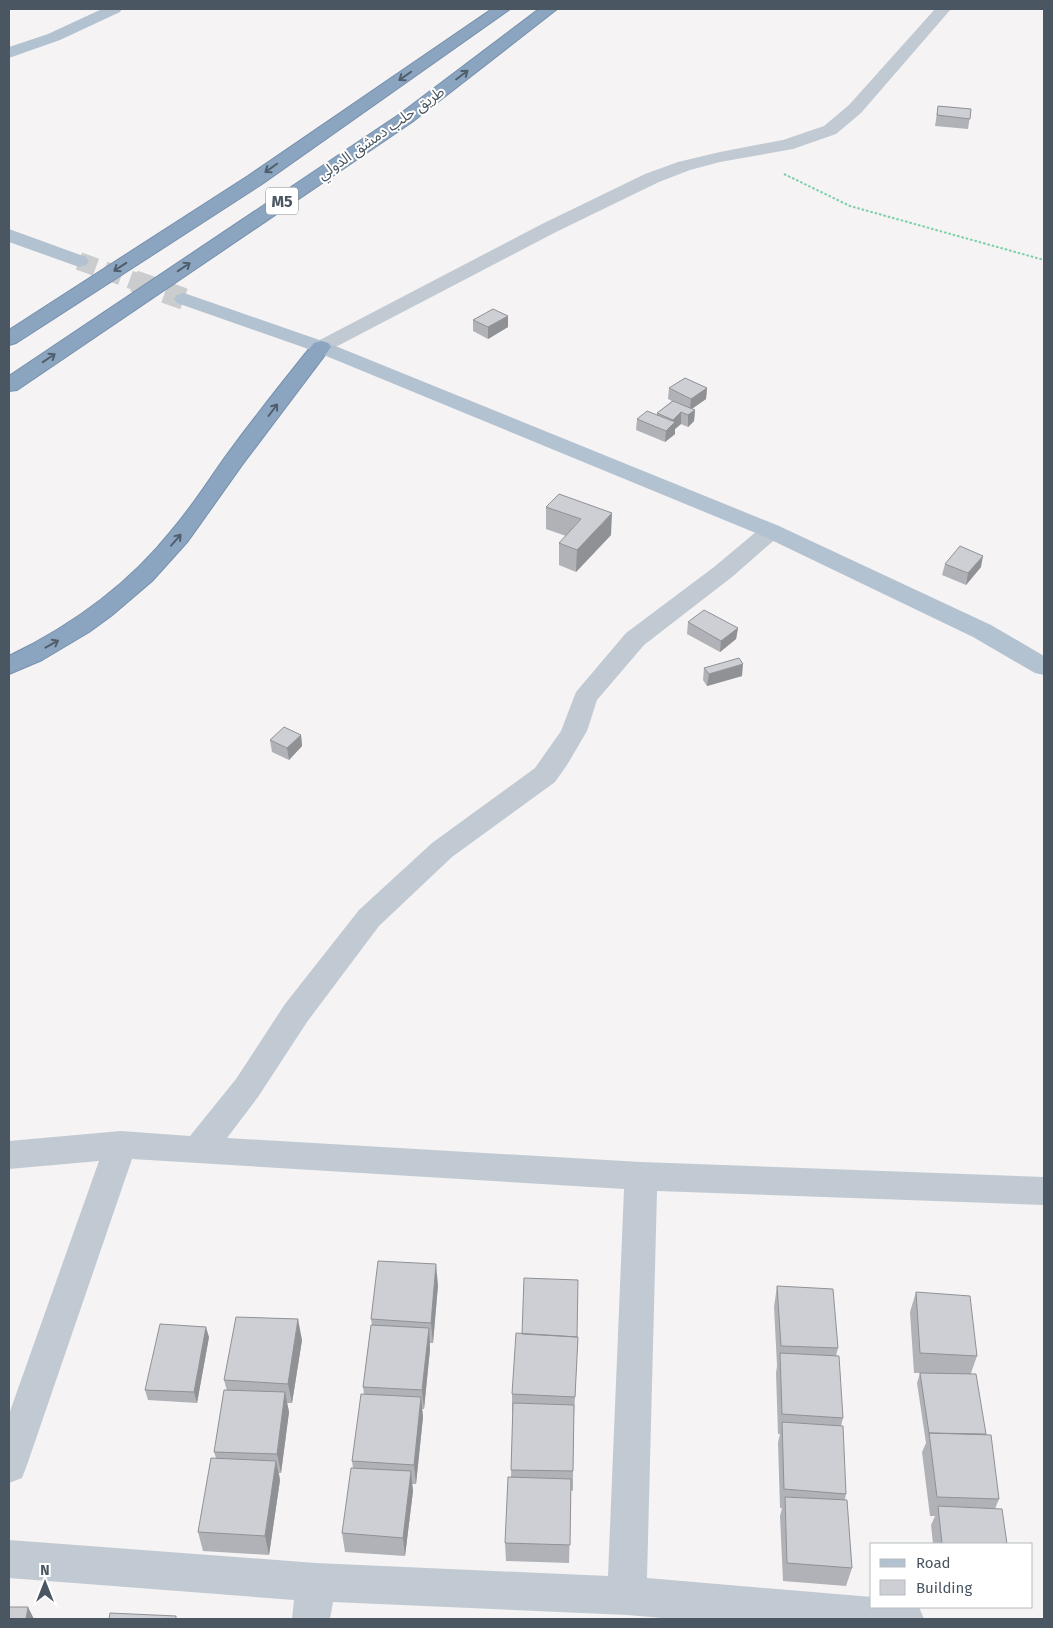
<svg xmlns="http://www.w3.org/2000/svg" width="1053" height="1628" font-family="'Fira Sans','Noto Sans Arabic',sans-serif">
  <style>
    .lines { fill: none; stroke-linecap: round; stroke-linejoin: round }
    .major-tunnel-far1 { stroke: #caccce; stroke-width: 18; stroke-dasharray: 18 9; stroke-linecap: butt }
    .major-tunnel { stroke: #caccce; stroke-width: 22; stroke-dasharray: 22 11; stroke-linecap: butt }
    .highway-casing { stroke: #7690ad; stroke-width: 2 }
    .path { stroke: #7ad0a6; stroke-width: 2; stroke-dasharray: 2.5 2; stroke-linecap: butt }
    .minor { fill: #c1cad2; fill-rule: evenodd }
    .major { fill: #b3c2d1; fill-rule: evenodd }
    .highway { fill: #8ba5c1; fill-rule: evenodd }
    .wall { fill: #b0b2b7 }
    .shaded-wall { fill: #909195 }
    .building { fill: #cdcfd5; stroke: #909195 }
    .oneway { stroke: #505e6b }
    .labels { text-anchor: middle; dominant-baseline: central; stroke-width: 4; stroke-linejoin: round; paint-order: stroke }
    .far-street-label { font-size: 15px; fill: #4a5661; stroke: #fff }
    .shield { fill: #fff; stroke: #808990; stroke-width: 1 }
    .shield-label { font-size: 16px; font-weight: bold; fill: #4a5661 }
  </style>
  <rect width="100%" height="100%" fill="#f5f3f3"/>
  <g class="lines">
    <!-- major-tunnel-far1 -->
    <path class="major-tunnel-far1" d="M79 261 137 282"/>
    <!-- major-tunnel -->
    <path class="major-tunnel" d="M134 281 184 299"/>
    <!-- highway casing -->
    <g class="highway-casing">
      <path id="highway" d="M492 9H510L262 184 16 343 9 345V330L248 176Z
        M539 9H557L412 122 17 390 9 391V376L400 114Z
        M321 341 328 343 331 347 242 465 188 541 152 581 111 616 89 632 42 660 9 674V656C71 626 129 584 172 530 192 507 208 481 226 456 254 418 284 380 314 343Z"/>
    </g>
    <!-- path -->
    <path class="path" d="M784 174 850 206 1044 260"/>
    <!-- minor -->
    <path class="minor" d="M935 9H951L861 113 836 134 793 149 720 162 690 170 659 182 556 232 328 351 321 353 314 351 311 347 314 343 542 224 645 174 678 162 720 152 783 140 824 126 849 105Z
      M771 524 779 526 783 531 779 536 732 577 644 645 597 700 587 731 567 765 555 782 452 857 379 926 307 1022 258 1097 227 1138 641 1162 1044 1177V1205L657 1191 647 1578 872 1597V1607H919L924 1619H674L627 1615 333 1602 330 1619H292L294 1600 9 1578V1540L316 1563 608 1576 624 1189 132 1159 27 1465 22 1478 9 1483V1414L99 1161 9 1169V1141L121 1131 190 1136 236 1079 285 1004 359 910 432 843 535 768 561 731 576 692 626 633 714 567 763 526Z"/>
    <!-- major -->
    <path class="major" d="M102 9H122L120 12 60 40 9 58V47L48 34Z
      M9 229 86 257 89 261 86 265 79 267 9 242Z
      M184 293 328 343 779 526 991 625 1044 656V675L1035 673 973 637 763 536 314 351 177 303 174 299 177 295Z"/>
    <!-- highway -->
    <use href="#highway" class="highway"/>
  </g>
  <!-- wall -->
  <path class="wall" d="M938 106 971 109 968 129 935 126Z
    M473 320 508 327 488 339 473 331Z
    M669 388H707L706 399 692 409 695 410 694 421 688 427 681 424 675 429V434L665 442 636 430 637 419 657 415V413L672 401 668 399Z
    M559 494 611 535 576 572 559 565V543L566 536 546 529V507Z
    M945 564 981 567 966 585 942 575Z
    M688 622 738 628 736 639 720 652 687 634Z
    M704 668 742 676 707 686 703 680Z
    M301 735 302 746 289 760 272 752 270 740Z
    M438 1285 433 1343H430V1349L424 1409H422L423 1417 416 1484H412L413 1491 405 1556 345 1552 342 1533 353 1468 352 1461 364 1394 363 1387 372 1325 371 1319Z
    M777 1286 838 1348 836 1356 843 1418 841 1426 846 1494 845 1499 852 1568 846 1586 783 1581 780 1516 782 1508H780L778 1442 780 1434H778L776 1373 777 1366 774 1307Z
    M916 1292 977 1356 971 1373 986 1435 999 1499 995 1509 1007 1544H933L931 1525 935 1516H930L922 1452 926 1443 917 1383 920 1373H914L910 1312Z
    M209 1337 197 1403 148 1400 145 1390Z
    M577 1337H578L574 1417 573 1471V1491L571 1490 569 1563 506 1561 505 1543 511 1477 513 1414H512V1394Z
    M302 1340 292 1403H287L289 1412 281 1473H279L280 1480 269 1555 203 1551 198 1532 216 1458 214 1452 227 1391 224 1380Z"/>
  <!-- shaded-wall -->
  <path class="shaded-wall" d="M508 316V327L488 339V327Z
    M707 388 706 399 690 410 691 399Z
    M695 410 694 421 688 427V415Z
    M681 412V424L675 429V434L665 442 666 431 672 425 673 420Z
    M612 513 611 535 576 572 577 550Z
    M983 556 981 567 966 585 968 573Z
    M738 628 736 639 720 652 721 641Z
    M743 664 742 676 707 686 709 674Z
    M301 735 302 746 289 760 287 748Z
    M436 1264 438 1285 433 1343 431 1323Z
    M298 1319 302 1340 292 1403 288 1384Z
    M206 1327 209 1337 197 1403 194 1392Z
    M429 1328 430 1349 424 1409 422 1390Z
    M285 1392 289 1412 281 1473 277 1454Z
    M421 1397 423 1417 416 1484 414 1465Z
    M276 1461 280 1480 269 1555 265 1536Z
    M411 1471 413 1491 405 1556 403 1538Z
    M28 1607 34 1619H26Z"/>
  <!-- building -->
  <path class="building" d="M938 106 971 109 970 119 937 115Z
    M493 309 508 316 488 327 473 320Z
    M685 378 707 388 691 399 669 388Z
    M673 401 695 410 688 415 681 412 673 420 657 413Z
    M647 411 675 422 666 431 637 419Z
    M559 494 612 513 577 550 559 543 581 519 546 507Z
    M960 546 983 556 968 573 945 564Z
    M704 610 738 628 721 641 688 622Z
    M739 658 743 664 709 674 704 668Z
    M284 727 301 735 287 748 270 740Z
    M378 1261 436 1264 431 1323 371 1319Z
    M524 1278 578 1280 577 1337 522 1334Z
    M777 1286 833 1289 838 1348 781 1346Z
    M916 1292 970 1296 977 1356 920 1353Z
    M236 1317 298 1319 288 1384 224 1380Z
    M160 1324 206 1327 194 1392 145 1390Z
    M371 1325 429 1328 422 1390 363 1387Z
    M516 1333 578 1337 575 1397 512 1394Z
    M780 1353 839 1356 843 1418 782 1414Z
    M920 1373 976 1374 986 1434 929 1433Z
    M224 1390 285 1392 277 1454 214 1452Z
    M361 1394 421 1397 414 1465 352 1461Z
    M513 1403 574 1405 573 1471 511 1470Z
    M782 1422 843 1426 846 1494 784 1489Z
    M929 1433 991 1435 999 1499 937 1497Z
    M211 1458 276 1461 265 1536 198 1532Z
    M351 1468 411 1471 403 1538 342 1533Z
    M508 1477 571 1479 570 1545 505 1543Z
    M785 1497 847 1500 852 1568 787 1563Z
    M938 1506 1002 1509 1007 1544H942Z
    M9 1607H28L26 1619H9Z
    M110 1613 176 1616V1619H109Z"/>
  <!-- one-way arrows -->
  <defs><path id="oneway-shaft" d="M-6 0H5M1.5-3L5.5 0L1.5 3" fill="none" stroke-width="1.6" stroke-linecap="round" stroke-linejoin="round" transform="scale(1.25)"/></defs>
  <g class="oneway">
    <use href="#oneway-shaft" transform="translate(462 75) rotate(-37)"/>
    <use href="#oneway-shaft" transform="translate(405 76) rotate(145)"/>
    <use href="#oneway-shaft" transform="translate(271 168) rotate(145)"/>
    <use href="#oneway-shaft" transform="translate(120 267) rotate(147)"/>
    <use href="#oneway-shaft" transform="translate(184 267) rotate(-34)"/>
    <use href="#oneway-shaft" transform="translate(49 358) rotate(-34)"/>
    <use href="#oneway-shaft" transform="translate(273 410) rotate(-53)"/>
    <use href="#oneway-shaft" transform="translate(176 540) rotate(-49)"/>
    <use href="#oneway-shaft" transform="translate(52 644) rotate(-29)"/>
  </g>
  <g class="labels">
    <!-- far-street labels -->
    <g class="far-street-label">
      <text transform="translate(381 133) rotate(-35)">طريق حلب دمشق الدولي</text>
    </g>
    <!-- shield labels -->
    <rect class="shield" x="266" y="187.5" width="32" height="27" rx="4"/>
    <g class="shield-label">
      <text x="282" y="201">M5</text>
    </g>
  </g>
  <!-- border -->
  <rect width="1053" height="1628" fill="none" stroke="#4a5661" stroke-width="20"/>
  <!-- legend -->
  <rect x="870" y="1543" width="162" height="65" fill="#ffffff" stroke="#b7bbc0"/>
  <rect x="880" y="1559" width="25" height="8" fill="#b3c2d1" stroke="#b7bbc0"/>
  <text x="916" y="1568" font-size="15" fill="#4a5661">Road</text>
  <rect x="880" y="1580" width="25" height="15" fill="#cdcfd5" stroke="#b7bbc0"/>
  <text x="916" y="1593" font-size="15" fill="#4a5661">Building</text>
  <!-- north arrow -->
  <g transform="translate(45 1583)" stroke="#ffffff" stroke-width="4" paint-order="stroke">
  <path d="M0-4L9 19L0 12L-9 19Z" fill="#4a5661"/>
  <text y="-8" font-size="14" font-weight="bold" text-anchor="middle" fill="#4a5661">N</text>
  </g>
</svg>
